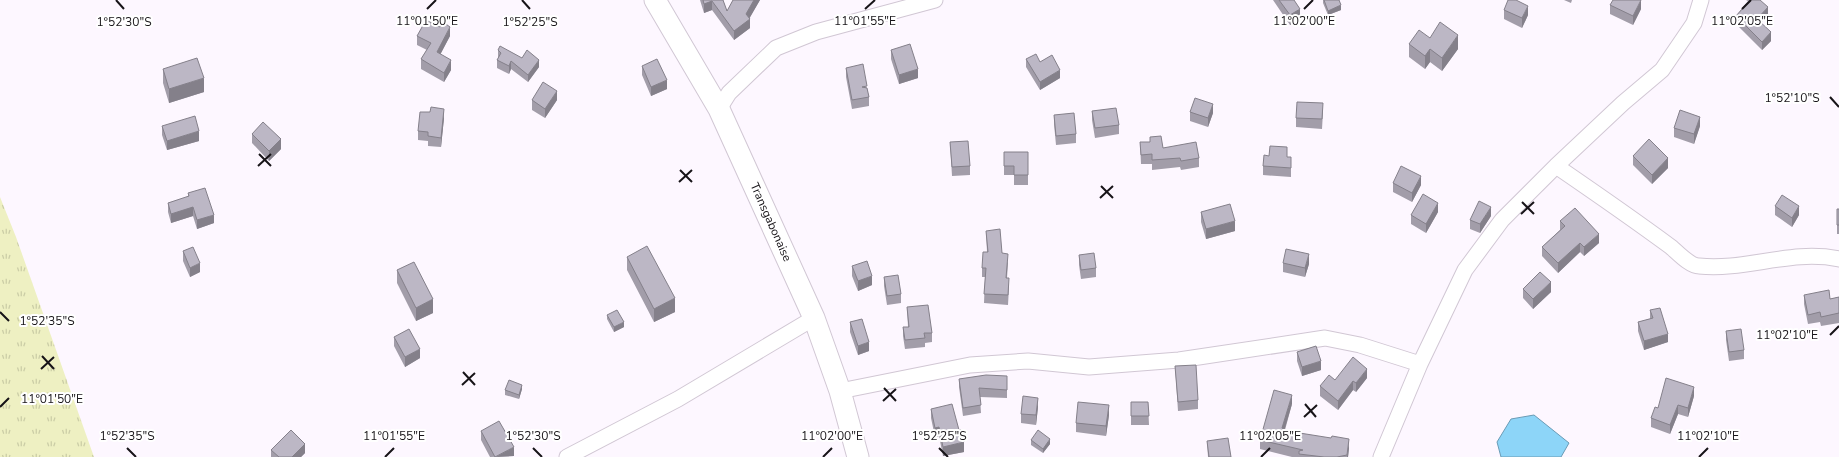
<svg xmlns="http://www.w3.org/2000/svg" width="1839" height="457" font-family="'Nunito Sans',sans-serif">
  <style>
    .grass { fill: url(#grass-tufts) }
    .water { fill: #8dd5f8; stroke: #6a9bb5 }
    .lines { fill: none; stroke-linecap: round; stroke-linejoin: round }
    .minor-casing { stroke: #d1c7d4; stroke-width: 17 }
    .highway-casing { stroke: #d1c7d4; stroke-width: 23 }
    .minor { stroke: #fff; stroke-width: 15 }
    .highway { stroke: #fff; stroke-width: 21 }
    .wall { fill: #a29da9 }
    .shaded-wall { fill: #84808a }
    .building { fill: #bcb7c5; stroke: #84808a }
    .ticks { fill: none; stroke: #171418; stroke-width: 2 }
    .labels { text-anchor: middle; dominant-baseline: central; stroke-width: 4; stroke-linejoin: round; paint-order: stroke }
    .street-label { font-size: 12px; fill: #171418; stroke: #fff }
    .ticks-label { font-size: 12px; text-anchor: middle; fill: #171418; stroke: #fff; stroke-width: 4; stroke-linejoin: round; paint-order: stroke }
  </style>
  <defs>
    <pattern id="grass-tufts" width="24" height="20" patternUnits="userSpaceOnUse" patternTransform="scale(1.25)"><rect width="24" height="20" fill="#eef0c2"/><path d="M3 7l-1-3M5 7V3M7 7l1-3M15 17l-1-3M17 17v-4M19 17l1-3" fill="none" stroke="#cbcda6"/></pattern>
  </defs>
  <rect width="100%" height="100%" fill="#fdf7ff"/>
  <!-- grass -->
  <path class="grass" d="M0 197 16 237 94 457H0Z"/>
  <!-- water -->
  <path class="water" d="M1534 415 1569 443 1561 457H1501L1497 442 1511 419Z"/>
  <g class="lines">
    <!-- minor casing -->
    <g class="minor-casing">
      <path id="minor" d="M719 109 729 93 776 48 816 32 935 0
        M1556 166C1594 192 1633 219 1671 247 1678 253 1690 266 1699 266 1746 271 1791 249 1839 259
        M840 391 970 365 1028 361 1089 367 1179 360 1325 338 1360 345 1420 364
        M567 457 678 399 814 318
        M1381 457 1420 364 1465 270 1502 220 1556 166 1623 103 1662 70 1694 23 1701 0"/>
    </g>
    <!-- highway casing -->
    <g class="highway-casing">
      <path id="highway" d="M655 0 719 109 814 318 840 391 858 457"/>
    </g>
    <!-- minor -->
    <use href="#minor" class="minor"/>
    <!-- highway -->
    <use href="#highway" class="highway"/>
  </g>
  <!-- wall -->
  <path class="wall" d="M700 0H723L727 11 733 0H760L749 18 750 28 734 40 712 10 704 13Z
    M1273 0H1294L1300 18 1290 25Z
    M1323 0H1339L1341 10 1328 15 1323 3Z
    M1564 0H1572L1571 3Z
    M1746 0H1750L1768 15 1761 23 1771 41 1762 50 1736 24V16L1748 1Z
    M1610 5 1641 9 1633 25 1610 14Z
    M1504 10 1528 15 1522 28 1504 19Z
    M417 36H450L440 54 451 70 444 82 421 69V59L427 50 417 45Z
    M1409 44 1458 49 1442 71 1430 62 1425 69 1409 57Z
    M498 50 539 67 528 82 511 69 509 74 497 68V60L498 59Z
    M891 50 918 78 899 84 891 59Z
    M1026 59 1040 62 1060 78 1040 90 1026 67Z
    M642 66 667 89 651 96 642 75Z
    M846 68 867 88 869 97V106L852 109 846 77Z
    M163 69 204 92 169 103 163 83Z
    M532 100H557L545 118 532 110Z
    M1092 111 1119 125V134L1095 138 1092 120Z
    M1190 112 1213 113 1208 127 1190 121Z
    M1323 112 1322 129 1296 127V118Z
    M1054 115 1076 134V143L1056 145 1054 124Z
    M444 118 441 147 428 146V141L418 140V131Z
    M162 126 199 141 167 150 162 135Z
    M1700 126 1694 144 1674 137V128Z
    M252 134 281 149 269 161 252 143Z
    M1150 137 1163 148 1199 158V167L1181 170 1180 167 1152 170V164H1141L1140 142H1150Z
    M950 142 970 166V175L952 176Z
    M1004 152H1028V185H1014V175H1004Z
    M1633 156 1668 168 1652 184 1633 165Z
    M1287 157 1291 166V177L1263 175V166Z
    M1393 183 1421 185 1412 202 1393 192Z
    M188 193 214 223 197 229 193 216 171 223 168 212V203L188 197Z
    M1775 206 1799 215 1792 227 1775 215Z
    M1837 209H1839V234H1837Z
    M1201 212 1235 231 1206 239 1201 222Z
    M1438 212 1426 233 1411 224V215Z
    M1491 216 1480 233 1470 229V220Z
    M1560 221 1599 243 1584 256 1580 252 1558 273 1542 256V247L1560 230Z
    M986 231 1008 263 1007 278 1009 287 1008 305 984 303 985 277H982V268L987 252Z
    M183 251 200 272 190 277 183 261Z
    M1079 255 1096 268V277L1081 279 1079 265Z
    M627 257 675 312 654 322 627 270Z
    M1283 263 1309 264 1305 277 1283 272Z
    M852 266 872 285 858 291 852 276Z
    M397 270 433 313 416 321 397 283Z
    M884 277 901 294V303L887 305 884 286Z
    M1523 289 1551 292 1533 309 1523 298Z
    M1804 295 1830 299 1839 297V323L1821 326 1820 322 1808 324 1804 304Z
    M907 307 932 333V342L925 343V347L905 349 903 336V327H908Z
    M1650 310 1668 342 1644 350 1638 331V322L1650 319Z
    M607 315 624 327 614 332 607 319Z
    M850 322 869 351 858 355 850 332Z
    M1726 331 1744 350V359L1729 361 1726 340Z
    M394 337 420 358 405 367 394 346Z
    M1297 352 1321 370 1302 376 1297 361Z
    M1175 366 1198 400V409L1178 411Z
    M1007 376V398L980 397 981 413 963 416 959 387V379Z
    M1367 378 1356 392 1353 390 1338 410 1320 396V386Z
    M522 389 519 399 505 395V390Z
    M1694 396 1688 417 1678 414 1670 434 1651 427V418Z
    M1131 402H1148L1149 425H1131Z
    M1292 404 1285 430 1349 448 1348 457H1292L1260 449V440Z
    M1038 407 1036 425 1021 423V414Z
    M931 409 964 452 943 456 939 436 935 437 931 418Z
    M1109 415 1106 436 1076 432V423Z
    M481 431 514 456 490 457 481 440Z
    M1031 440 1050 444 1043 453 1031 445Z
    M1207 441 1231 457H1208Z
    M271 450 305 453 301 457H271Z"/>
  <!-- shaded-wall -->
  <path class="shaded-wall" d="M754 0H760L748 21 750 19V28L734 40V31L746 14Z
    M1641 0V9L1633 25V16Z
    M712 1V10L704 13V4Z
    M1341 5V10L1328 15V11Z
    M1528 6V15L1522 28V18Z
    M1768 7V15L1757 27V19Z
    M1300 9V18L1290 25V15Z
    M450 27V36L437 61V52Z
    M1771 32V41L1762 50V42Z
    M1458 35V49L1442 71V58Z
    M1430 49V62L1425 69V56Z
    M451 60V70L444 82V73Z
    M539 60V67L528 82V75Z
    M511 61V69L509 74V66Z
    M918 69V78L899 84V75Z
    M1060 70V78L1040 90V82Z
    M204 78V92L169 103V89Z
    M667 80V89L651 96V87Z
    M557 91V100L545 118V109Z
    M1213 104V113L1208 127V118Z
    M444 109V118L441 147V138Z
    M1700 117V126L1694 144V134Z
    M199 131V141L167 150V141Z
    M281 139V149L269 161V151Z
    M1668 158V168L1652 184V175Z
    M1421 176V185L1412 202V193Z
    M1438 203V212L1426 233V224Z
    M1799 206V215L1792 227V218Z
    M193 207V216L171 223V214Z
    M1491 207V216L1480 233V224Z
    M214 215V223L197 229V220Z
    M1235 221V231L1206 239V229Z
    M1599 234V243L1584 256V247Z
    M1580 243V252L1558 273V263Z
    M1309 254V264L1305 277V268Z
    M200 263V272L190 277V268Z
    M872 276V285L858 291V281Z
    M1551 282V292L1533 309V299Z
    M675 298V312L654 322V309Z
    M433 299V313L416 321V308Z
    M624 322V327L614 332V327Z
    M1668 334V342L1644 350V341Z
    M869 342V351L858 355V346Z
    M420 349V358L405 367V357Z
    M1321 361V370L1302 376V367Z
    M1367 369V378L1356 392V383Z
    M1353 381V390L1338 410V401Z
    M522 385V389L519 399V395Z
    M1694 387V396L1688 417V408Z
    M1292 395V404L1282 438V428Z
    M1038 398V407L1036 425V415Z
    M1109 405V415L1106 436V426Z
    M1678 405V414L1670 434V425Z
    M939 427V436L935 437V428Z
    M1050 439V444L1043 453V449Z
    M1349 439V448L1348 457H1347Z
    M964 442V452L943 456V447Z
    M305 444V453L301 457H292Z
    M514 447V456L496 457Z"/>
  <!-- building -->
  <path class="building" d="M703 0H723L727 11 733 0H754L746 14 750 19 734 31 712 1 704 4Z
    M1279 0H1294L1300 9 1290 15Z
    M1324 0H1339L1341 5 1328 11Z
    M1508 0H1516L1528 6 1522 18 1504 10Z
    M1613 0H1641L1633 16 1610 5Z
    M1750 0H1760L1768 7 1757 19 1771 32 1762 42 1736 16Z
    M426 20 440 27 443 22 450 27 437 52 451 60 444 73 421 59 431 43 417 36Z
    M1440 22 1458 35 1442 58 1430 49 1425 56 1409 44 1419 30 1430 38Z
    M910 44 918 69 899 75 891 50Z
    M500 46 522 58 527 50 539 60 528 75 511 61 509 66 497 60 501 53 498 50Z
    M1036 54 1040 62 1052 55 1060 70 1040 82 1026 59Z
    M197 58 204 78 169 89 163 69Z
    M657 59 667 80 651 87 642 66Z
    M863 64 867 86 862 87 867 88 869 97 852 100 846 68Z
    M543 82 557 91 545 109 532 100Z
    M1195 98 1213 104 1208 118 1190 112Z
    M1297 102 1323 103 1322 119 1296 118Z
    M431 107 444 109 441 138 428 136V132L418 131 420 112H430Z
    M1116 108 1119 125 1095 128 1092 111Z
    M1680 110 1700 117 1694 134 1674 128Z
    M1074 113 1076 134 1056 136 1054 115Z
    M195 116 199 131 167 141 162 126Z
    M263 122 281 139 269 151 252 134Z
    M1161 136 1163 148 1196 142 1199 158 1181 161 1180 158 1152 160V154L1141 155 1140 142H1150V137Z
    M1649 139 1668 158 1652 175 1633 156Z
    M968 141 970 166 952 167 950 142Z
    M1270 146 1287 147V157H1291V168L1263 166 1264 155 1269 156Z
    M1004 152H1028V175H1014V166H1004Z
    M1401 166 1421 176 1412 193 1393 183Z
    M205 188 214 215 197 220 193 207 171 214 168 203 189 196 188 193Z
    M1423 194 1438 203 1426 224 1411 215Z
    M1782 195 1799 206 1792 218 1775 206Z
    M1479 201 1491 207 1480 224 1470 220Z
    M1230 204 1235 221 1206 229 1201 212Z
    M1575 208 1599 234 1584 247 1580 243 1558 263 1542 247 1565 226 1560 221Z
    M1837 209H1839V225H1837Z
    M1000 229 1002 253 1008 254 1006 278H1009L1008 295 984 294 986 268H982L983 252H988L986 231Z
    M647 246 675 298 654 309 627 257Z
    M193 247 200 263 190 268 183 251Z
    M1286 249 1309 254 1305 268 1283 263Z
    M1094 253 1096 268 1081 270 1079 255Z
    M867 261 872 276 858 281 852 266Z
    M414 262 433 299 416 308 397 270Z
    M1540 272 1551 282 1533 299 1523 289Z
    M898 275 901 294 887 296 884 277Z
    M1829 290 1830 299 1839 297V313L1821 317 1820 312 1808 315 1804 295Z
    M928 305 932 333H924L925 338 905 340 903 327H909L907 307Z
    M1660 308 1668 334 1644 341 1638 322 1653 318 1650 310Z
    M617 310 624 322 614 327 607 315Z
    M862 319 869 342 858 346 850 322Z
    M409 329 420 349 405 357 394 337Z
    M1741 329 1744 350 1729 352 1726 331Z
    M1316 346 1321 361 1302 367 1297 352Z
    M1353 357 1367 369 1356 383 1353 381 1338 401 1320 386 1329 375 1335 380Z
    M1196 365 1198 400 1178 402 1175 366Z
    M986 375 1007 376V390L979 388 981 405 963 408 959 379Z
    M1666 378 1694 387 1688 408 1678 405 1670 425 1651 418 1655 407 1658 408Z
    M509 380 522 385 519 395 505 390Z
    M1274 390 1292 395 1282 428 1287 431 1331 438 1332 436 1349 439 1347 455 1337 457H1324L1299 454V451L1303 450 1260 440Z
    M1023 396 1038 398 1036 415 1021 414Z
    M1078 402 1109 405 1106 426 1076 423Z
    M1131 402H1148L1149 416H1131Z
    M952 404 959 430H961L964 442 943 447 939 427 935 428 931 409Z
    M499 421 514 447 495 457 481 431Z
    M291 430 305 444 292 457H279L271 450Z
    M1038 430 1050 439 1043 449 1031 440Z
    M1228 438 1231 457H1209L1207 441Z"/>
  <!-- ticks -->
  <path class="ticks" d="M116 0 124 9M522 0 530 9M427 9 436 0M865 9 875 0M1304 9 1313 0M1742 9 1751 0M1830 97 1839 107M259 154 271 166M258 166 271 154M680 170 692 182M679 182 692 170M1101 186 1113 198M1100 198 1113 186M1522 202 1534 214M1521 214 1534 202M0 312 9 321M1830 335 1839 326M42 356 54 369M41 369 54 357M463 372 475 385M462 385 475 373M884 388 896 401M883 401 896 389M1305 404 1316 417M0 407 9 398M1304 417 1317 405M127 448 136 457M533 448 542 457M939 448 948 457M385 457 394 448M823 457 832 448M1261 457 1270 448M1699 457 1708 448"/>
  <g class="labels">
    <!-- street labels -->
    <g class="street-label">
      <text transform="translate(771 222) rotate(66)">Transgabonaise</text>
    </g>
  </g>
  <g class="ticks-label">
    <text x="865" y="25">11°01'55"E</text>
    <text x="1304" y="25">11°02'00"E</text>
    <text x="427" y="25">11°01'50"E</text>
    <text x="1742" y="25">11°02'05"E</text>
    <text x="124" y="26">1°52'30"S</text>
    <text x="530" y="26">1°52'25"S</text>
    <text x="1792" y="102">1°52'10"S</text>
    <text x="47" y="325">1°52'35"S</text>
    <text x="1787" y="339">11°02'10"E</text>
    <text x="52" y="403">11°01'50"E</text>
    <text x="127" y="440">1°52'35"S</text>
    <text x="533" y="440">1°52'30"S</text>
    <text x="939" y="440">1°52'25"S</text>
    <text x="394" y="440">11°01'55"E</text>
    <text x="832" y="440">11°02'00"E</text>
    <text x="1270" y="440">11°02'05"E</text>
    <text x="1708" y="440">11°02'10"E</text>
  </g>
</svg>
